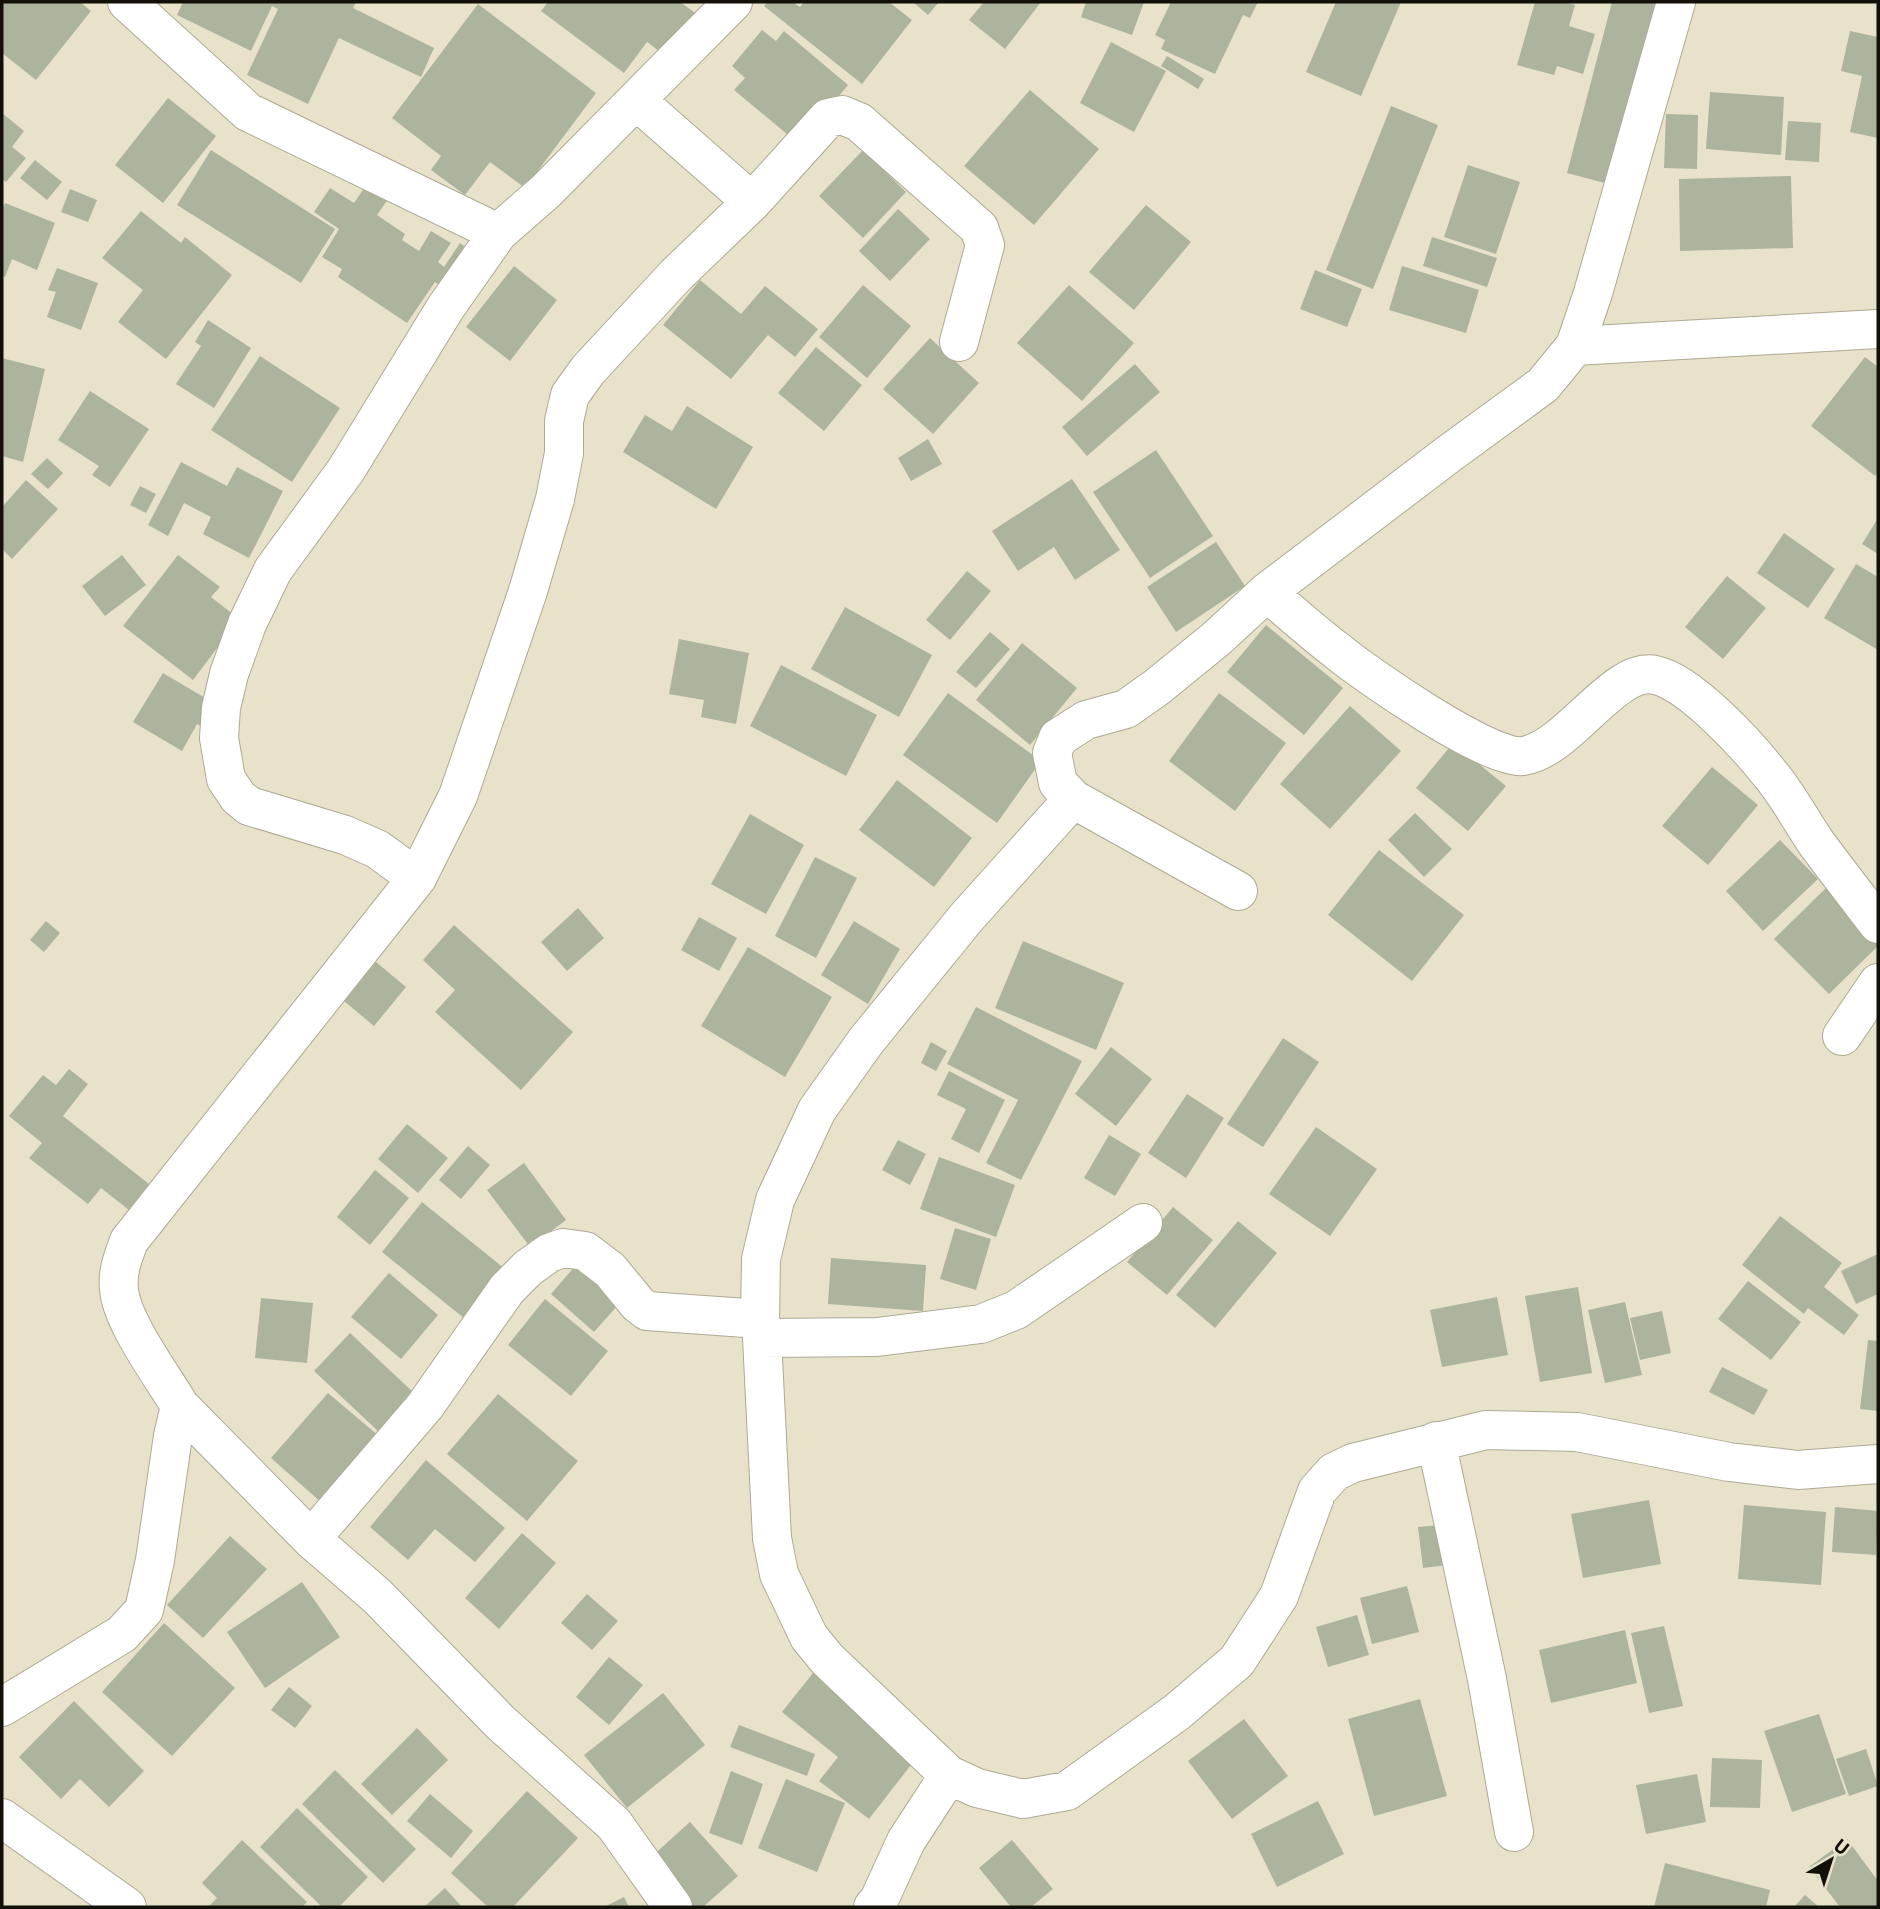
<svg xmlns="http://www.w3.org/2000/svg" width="1880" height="1909" font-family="'IBM Plex Sans',sans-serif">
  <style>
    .building { fill: #adb49e }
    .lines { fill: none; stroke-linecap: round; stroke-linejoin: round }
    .street-casing { stroke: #aea993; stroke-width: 40 }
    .street { stroke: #fff; stroke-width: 38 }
  </style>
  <rect width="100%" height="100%" fill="#e8e2cb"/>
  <!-- building -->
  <path class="building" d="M2 2H80L91 11 36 80 2 53Z
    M183 2H356L353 8 434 48 421 77 339 38 308 104 247 75 278 9 272 6 251 51 177 15Z
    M548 2H680L701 17 671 60 647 42 624 73 541 11Z
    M767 2H793L800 7 804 2H889L912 20 862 84 764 6Z
    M913 2H939L928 15Z
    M984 2H1041L1005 49 969 20Z
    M1086 2H1144L1132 35 1081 17Z
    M1171 2H1258L1250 18 1243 15 1215 74 1161 49 1165 40 1155 35Z
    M1336 2H1401L1361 96 1306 72Z
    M1535 2H1565L1575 5 1569 26 1595 34 1583 74 1557 66 1554 75 1517 65Z
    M1612 2H1664L1616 186 1567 173Z
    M478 4 596 93 525 188 490 162 465 195 431 170 441 156 392 118Z
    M762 30 776 41 784 31 848 85 799 144 734 90 745 78 732 66Z
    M1850 31 1878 37V138L1850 132 1862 76 1841 71Z
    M1111 42 1166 71 1134 132 1080 103Z
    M1167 56 1204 79 1198 89 1161 66Z
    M1030 90 1099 149 1034 225 964 166Z
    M1710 92 1784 97 1781 155 1706 149Z
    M168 98 216 136 163 203 115 165Z
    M1391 106 1438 125 1373 289 1326 270Z
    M2 113 24 131 12 147 26 158 6 182 2 179Z
    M1666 114 1698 115 1697 169 1664 168Z
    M1788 121 1821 123 1819 162 1785 160Z
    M211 150 335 229 301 283 177 205Z
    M863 150 906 192 863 238 819 196Z
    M35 160 62 182 47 200 20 178Z
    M1468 165 1520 182 1496 254 1444 237Z
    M1791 176 1793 248 1680 251 1679 179Z
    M371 178 393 192 377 215 405 234 402 240 419 251 431 231 451 243 438 262 444 267 460 243 475 254 451 292 435 282 407 323 338 277 342 269 322 257 339 229 314 212 330 188 354 203Z
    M70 189 97 200 88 222 61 212Z
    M5 203 55 223 37 270 12 259 5 277 2 275V210Z
    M1146 205 1191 242 1134 310 1089 272Z
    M898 209 930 239 890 281 859 251Z
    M141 211 181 243 185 237 232 275 166 359 118 322 143 290 102 258Z
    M1432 237 1497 258 1487 287 1423 266Z
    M514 266 557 300 510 361 466 327Z
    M1402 266 1479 290 1466 333 1389 310Z
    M57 268 98 283 81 330 47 317 56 292 48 290Z
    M1315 270 1362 289 1347 327 1300 309Z
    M700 280 741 314 765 286 818 329 795 357 768 335 731 379 663 325Z
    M863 285 911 326 867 378 819 337Z
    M1069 285 1134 343 1082 401 1017 343Z
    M208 320 251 348 214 408 176 384 201 346 195 342Z
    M930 338 979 383 933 434 883 389Z
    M816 347 862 385 824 431 778 393Z
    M260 356 340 408 292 482 211 430Z
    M1865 357 1878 367V471L1875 476 1811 426Z
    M2 358 45 369 23 462 2 456Z
    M1135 364 1160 392 1087 456 1062 427Z
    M90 391 149 429 110 487 92 475 99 466 58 440Z
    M687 406 753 447 716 509 623 452 645 415 672 431Z
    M928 439 942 464 911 481 898 458Z
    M1156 450 1213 536 1150 578 1093 492Z
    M47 458 63 473 48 489 31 474Z
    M181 462 227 486 237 467 283 491 249 558 203 534 211 517 184 503 168 536 148 525Z
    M1072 479 1120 550 1075 580 1054 547 1018 571 992 531Z
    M26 480 58 509 12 559 2 549V507Z
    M140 486 156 494 146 513 130 505Z
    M1878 518V554L1862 544Z
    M1784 533 1835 569 1808 608 1757 573Z
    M1216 542 1245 586 1176 632 1147 587Z
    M122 555 146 585 105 616 82 586Z
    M178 555 220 587 211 597 239 619 193 680 123 626Z
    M1856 564 1878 577V650L1824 618Z
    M967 571 991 591 950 640 926 620Z
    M1727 576 1766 608 1723 659 1685 627Z
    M845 607 932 655 899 717 811 669Z
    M1266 625 1343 688 1304 735 1227 672Z
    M990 632 1010 649 976 688 956 672Z
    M679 639 749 653 736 724 701 717 704 700 669 694Z
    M1022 643 1077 688 1030 745 976 700Z
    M781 665 877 715 846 776 750 726Z
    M163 673 217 705 204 728 197 724 182 751 133 722Z
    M948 693 1041 761 997 823 903 755Z
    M1219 693 1286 743 1235 811 1169 761Z
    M1350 706 1401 751 1330 829 1280 784Z
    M1453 743 1506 786 1468 831 1416 788Z
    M1712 767 1758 805 1708 865 1662 826Z
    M897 780 972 838 934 887 859 830Z
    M1415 813 1452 849 1424 877 1388 840Z
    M750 814 804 845 766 914 711 884Z
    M1780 840 1818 879 1763 931 1726 891Z
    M1379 850 1464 915 1412 981 1328 915Z
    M815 857 857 878 816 958 775 936Z
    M1828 886 1878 937V946L1829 994 1774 939Z
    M578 908 604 938 567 971 541 942Z
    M699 917 737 938 719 971 681 950Z
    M46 921 60 933 44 952 30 940Z
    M854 921 900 949 868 1004 821 975Z
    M454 925 573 1032 521 1090 435 1012 455 990 423 960Z
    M1023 941 1124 983 1096 1050 995 1008Z
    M748 947 832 997 785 1077 701 1026Z
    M376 962 406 987 374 1026 344 1001Z
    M976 1007 1082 1061 1021 1180 986 1163 1018 1100 947 1064Z
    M1283 1038 1319 1062 1263 1147 1227 1124Z
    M931 1042 947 1051 936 1071 921 1063Z
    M1111 1047 1152 1079 1116 1126 1075 1094Z
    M69 1069 88 1084 63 1116 154 1188 134 1214 101 1188 88 1204 29 1158 42 1143 9 1116 43 1075 56 1085Z
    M949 1071 1005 1100 979 1153 951 1139 966 1109 937 1095Z
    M1187 1094 1224 1118 1186 1178 1148 1153Z
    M407 1124 448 1158 418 1193 378 1159Z
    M1316 1127 1377 1169 1330 1236 1269 1194Z
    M1109 1135 1141 1154 1115 1196 1084 1178Z
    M898 1140 926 1154 910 1185 882 1170Z
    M468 1146 490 1165 461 1199 439 1180Z
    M939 1157 1015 1185 996 1237 920 1209Z
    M524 1163 566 1220 530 1247 487 1190Z
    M375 1170 409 1198 370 1245 337 1217Z
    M422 1202 510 1273 470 1323 382 1252Z
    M1173 1207 1213 1240 1167 1295 1127 1262Z
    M1780 1216 1842 1263 1824 1287 1859 1315 1844 1335 1808 1308 1804 1314 1742 1265Z
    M1238 1221 1277 1253 1215 1328 1176 1295Z
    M955 1228 991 1239 976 1290 940 1279Z
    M1878 1254V1294L1856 1304 1841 1271Z
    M582 1258 626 1296 594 1332 551 1294Z
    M831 1258 926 1265 923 1311 828 1304Z
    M389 1273 438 1315 401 1359 351 1317Z
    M1748 1281 1801 1322 1771 1360 1718 1319Z
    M1578 1287 1592 1373 1540 1382 1525 1296Z
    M1497 1297 1508 1355 1442 1367 1430 1310Z
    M261 1298 313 1303 307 1363 255 1358Z
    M545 1299 608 1351 571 1396 508 1345Z
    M1625 1302 1642 1375 1605 1383 1588 1310Z
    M1662 1311 1671 1353 1640 1360 1630 1318Z
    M350 1333 414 1393 379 1432 314 1371Z
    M1868 1340 1878 1341V1411L1860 1409Z
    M1722 1367 1768 1390 1754 1415 1709 1392Z
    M328 1393 380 1437 322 1503 271 1458Z
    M498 1394 578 1461 527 1521 447 1454Z
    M426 1460 505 1528 475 1562 435 1529 408 1560 370 1527Z
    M1649 1500 1661 1564 1583 1578 1571 1514Z
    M1744 1505 1826 1512 1821 1585 1738 1579Z
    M1835 1507 1878 1511 1876 1555 1832 1552Z
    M1451 1524 1455 1564 1423 1568 1418 1527Z
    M522 1533 556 1563 499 1629 465 1598Z
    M230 1536 267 1569 203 1638 167 1605Z
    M302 1582 340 1637 265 1688 227 1632Z
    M1407 1586 1419 1632 1372 1644 1360 1598Z
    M587 1594 618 1621 592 1650 561 1623Z
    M1357 1615 1369 1655 1328 1667 1316 1627Z
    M164 1623 235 1688 172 1756 102 1692Z
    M1664 1626 1683 1706 1649 1713 1631 1633Z
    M1625 1630 1637 1683 1551 1703 1539 1650Z
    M609 1657 643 1685 609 1725 576 1697Z
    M817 1668 914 1761 869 1819 819 1781 838 1757 782 1712Z
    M289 1687 312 1706 295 1728 271 1710Z
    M663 1693 705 1745 627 1808 584 1755Z
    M1420 1699 1447 1796 1374 1816 1348 1719Z
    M74 1701 144 1771 109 1807 80 1779 61 1799 19 1757Z
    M1819 1714 1846 1794 1792 1812 1764 1731Z
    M1244 1719 1288 1776 1232 1819 1188 1761Z
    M739 1725 815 1754 807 1776 730 1747Z
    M417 1728 448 1760 392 1815 361 1784Z
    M1866 1749 1878 1786 1849 1796 1836 1759Z
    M1712 1758 1762 1760 1760 1808 1710 1807Z
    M335 1770 416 1849 383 1883 302 1804Z
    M731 1771 763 1784 742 1845 709 1833Z
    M1697 1774 1706 1822 1646 1834 1636 1785Z
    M786 1779 845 1803 817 1872 758 1848Z
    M527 1791 578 1838 513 1907H488L451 1873Z
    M430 1794 473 1831 451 1858 407 1821Z
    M1318 1801 1344 1854 1277 1887 1251 1834Z
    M297 1808 368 1877 339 1907H322L260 1847Z
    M690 1822 738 1876 703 1907H694L650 1858Z
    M1847 1839 1878 1881V1907H1840L1809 1867Z
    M242 1840 307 1902 302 1907H208L217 1898 202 1883Z
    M1012 1840 1053 1889 1031 1907H1011L979 1868Z
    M1665 1863 1770 1890 1766 1907H1654Z
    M445 1888 462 1907H424Z
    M1805 1895 1819 1907H1794Z
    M624 1897 629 1907H604Z"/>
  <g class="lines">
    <!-- street casing -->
    <g class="street-casing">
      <path id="street" d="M127 2 248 112 498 233
        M637 101 752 202
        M1575 346 1878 329
        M1267 592C1290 612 1312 632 1336 650 1365 674 1490 761 1523 756 1569 749 1614 666 1655 675 1690 682 1748 746 1770 774 1788 795 1801 821 1817 844 1837 871 1858 898 1878 924
        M1073 799 1058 783 1052 753 1058 738 1086 720 1126 709 1157 687 1216 639 1267 592 1450 453 1543 385 1575 346 1593 293 1676 2
        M417 878 377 849 345 835 249 806 238 797 226 779 219 738 221 708 229 674 247 624 273 570 346 470 446 307 498 233 546 191 733 2
        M1842 1036 1878 983
        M180 1406 311 1539 377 1596 501 1723 614 1824 673 1907
        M1436 1441 1487 1679 1514 1832
        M311 1539 425 1406 507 1289 528 1268 549 1253 563 1248 585 1251 610 1270 638 1304 647 1311 760 1319 761 1259 775 1200 817 1110 866 1041 966 918 1073 799 1238 891
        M2 1707 122 1634 144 1610 155 1560 173 1436 180 1406C163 1377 121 1321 119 1289 117 1272 123 1257 129 1241L417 878 458 796 528 591 555 499 564 453V421L570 395 588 370 676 275 752 202 828 118 842 115 859 122 979 228 985 245 959 342
        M949 1775 827 1659 809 1637 779 1574 772 1538 762 1338 877 1337 981 1324 1016 1310 1143 1223
        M2 1818 127 1907
        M873 1907 879 1900 906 1841 949 1775 977 1788 1023 1799 1067 1791 1177 1712 1237 1661 1279 1596 1317 1491 1334 1472 1353 1463 1486 1430 1577 1432 1729 1462 1798 1470 1878 1464"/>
    </g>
    <!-- street -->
    <use href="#street" class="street"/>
  </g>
  <!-- border -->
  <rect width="1880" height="1909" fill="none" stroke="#121008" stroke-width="7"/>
  <!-- north arrow -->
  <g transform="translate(1831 1860) rotate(39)" stroke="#e8e2cb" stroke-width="5" paint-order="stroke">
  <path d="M0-5L12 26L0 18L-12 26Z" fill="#121008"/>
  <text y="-10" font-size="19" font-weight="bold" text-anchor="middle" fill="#121008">U</text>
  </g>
</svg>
